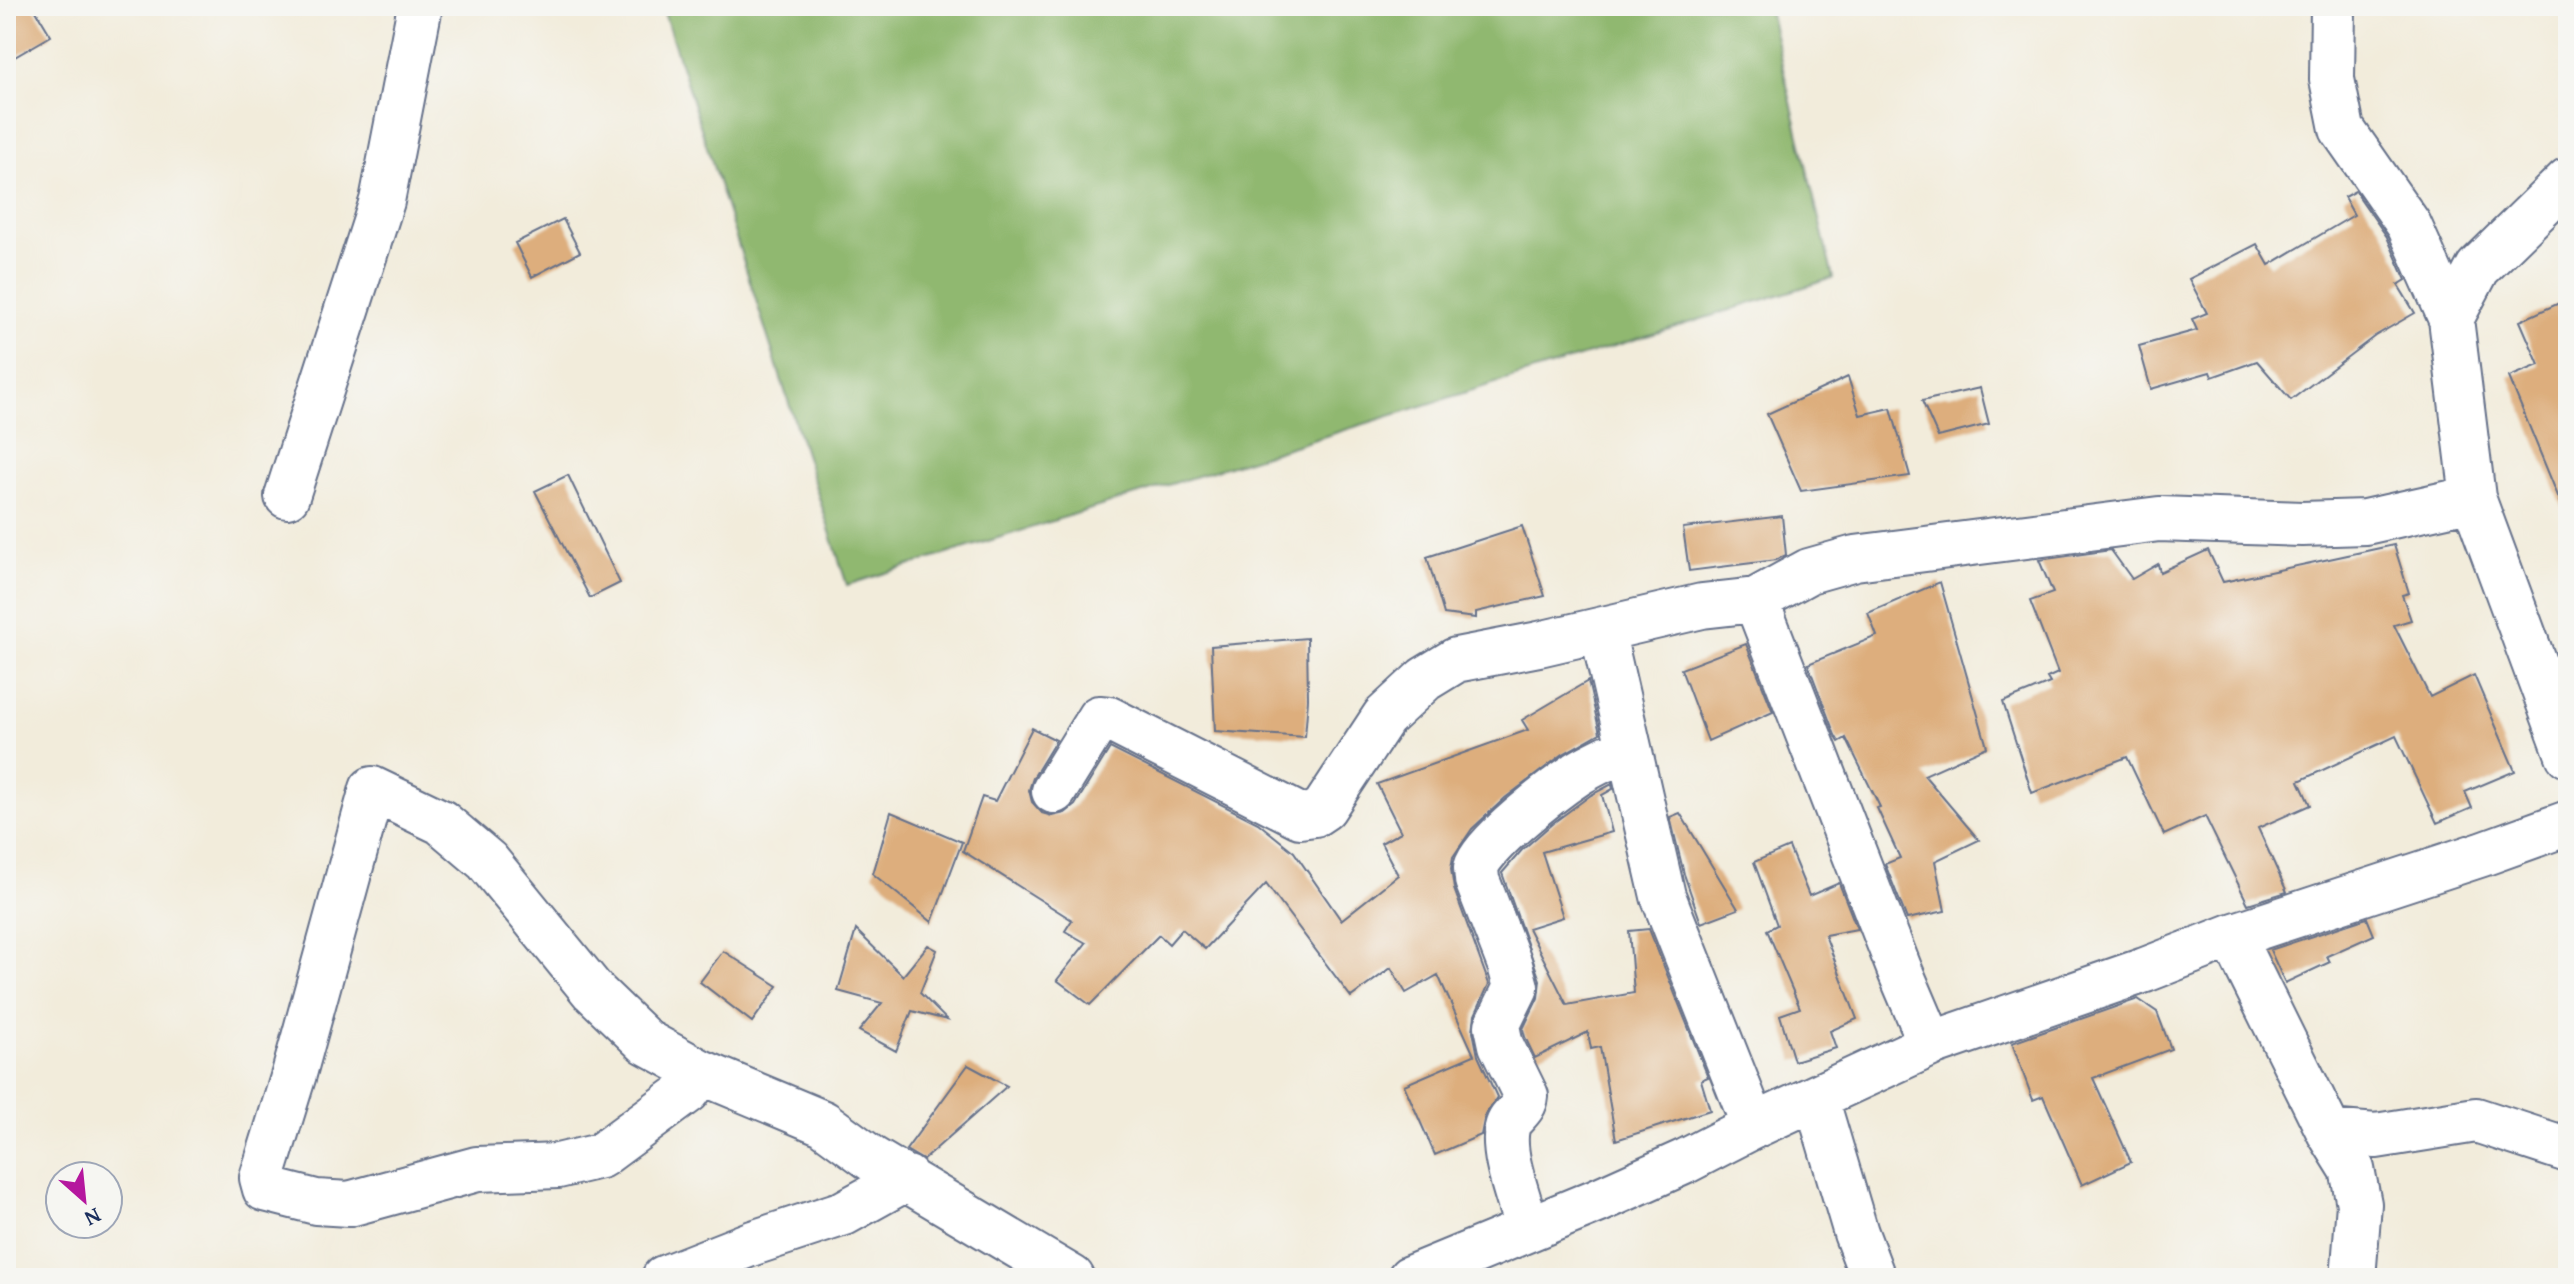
<svg xmlns="http://www.w3.org/2000/svg" width="2574" height="1284" font-family="'Gentium Book Plus',serif">
  <style>
    .forest { fill: #90b86f; stroke: #567466; stroke-width: 2 }
    .building { fill: #ddae7d }
    .lines { fill: none; stroke-linecap: round; stroke-linejoin: round }
    .minor-casing { stroke: #66718a; stroke-width: 48 }
    .minor { stroke: #fff; stroke-width: 44 }
  </style>
  <rect width="100%" height="100%" fill="#f6f6f2"/>
  <filter id="ink" filterUnits="userSpaceOnUse"><feTurbulence type="fractalNoise" baseFrequency=".0125" numOctaves="2"/><feDisplacementMap in="SourceGraphic" scale="16" xChannelSelector="R" yChannelSelector="G"/><feConvolveMatrix kernelMatrix="1 2 1 2 8 2 1 2 1" color-interpolation-filters="sRGB"/></filter>
  <filter id="wash" filterUnits="userSpaceOnUse"><feTurbulence type="fractalNoise" baseFrequency=".006" numOctaves="4" result="noise"/><feDisplacementMap in="SourceGraphic" scale="32" xChannelSelector="R" yChannelSelector="G"/><feGaussianBlur stdDeviation="1.8" result="paint"/><feColorMatrix in="noise" values="0 0 0 0 0 0 0 0 0 0 0 0 0 0 0 0 0 1.4 0 .05"/><feComposite in="paint" operator="in"/></filter>
  <g filter="url(#wash)">
    <rect width="100%" height="100%" fill="#f2ecdb"/>
    <!-- forest -->
    <path class="forest" d="M662 6H1768L1833 278 847 585Z"/>
    <g id="blocks">
      <!-- building -->
      <path class="building" d="M6 6H33L51 36 6 62Z
        M2355 191 2387 237 2406 280 2398 285 2415 313 2375 336 2291 400 2257 361 2212 377 2210 372 2151 389 2139 346 2197 330 2192 319 2207 313 2189 279 2257 244 2269 265 2354 215 2344 197Z
        M563 219 580 252 532 277 515 243Z
        M2568 299V518H2567L2509 377 2539 365 2520 321Z
        M1848 377 1860 415 1891 408 1910 476 1801 491 1767 414Z
        M1980 388 1989 424 1938 437 1922 401Z
        M568 475 620 583 590 598 535 491Z
        M1782 516 1786 555 1776 560 1689 571 1683 528Z
        M1522 526 1545 596 1476 612V618L1444 614 1427 557Z
        M2394 545 2409 593 2402 595 2411 620 2394 625 2430 697 2474 675 2515 771 2465 792 2472 808 2437 823 2396 736 2299 781 2310 805 2258 828 2287 892 2248 904 2205 816 2164 835 2127 757 2032 793 2003 702 2050 683 2047 678 2058 673 2030 601 2053 593 2039 560 2111 550 2132 579 2158 564 2160 572 2208 550 2223 582Z
        M1940 582 1987 747 1924 775 1979 840 1935 861 1945 911 1907 919 1885 864 1900 858 1877 808 1880 807 1846 738 1839 742 1835 735 1808 664 1877 636 1868 613Z
        M1307 638 1308 699 1305 737 1215 731 1211 646Z
        M1746 644 1773 712 1708 741 1681 669Z
        M1588 681 1600 733 1563 754 1505 798 1472 829 1453 857 1451 869 1454 889 1489 984 1475 1015 1473 1031 1478 1056 1497 1097 1485 1115 1481 1135 1435 1155 1404 1085 1474 1055 1438 975 1406 993 1391 968 1351 997 1266 884 1205 949 1182 929 1169 944 1159 935 1090 1005 1057 980 1086 943 1065 931 1072 920 963 851 982 797 995 801 1032 728 1056 740 1033 778 1029 790 1032 802 1042 813 1052 816 1065 813 1075 805 1110 748 1258 823 1294 852 1341 920 1398 875 1381 843 1401 832 1377 784 1528 730 1522 720Z
        M1612 784 1613 789 1602 795 1612 832 1542 852 1563 917 1528 928 1567 1005 1634 993 1629 931 1649 929 1708 1077 1701 1080 1710 1110 1616 1140 1600 1047 1591 1049 1588 1032 1535 1058 1525 1037 1523 1029 1538 998 1540 980 1502 873 1522 850 1553 823 1591 795Z
        M891 812 962 842 932 922 873 874Z
        M1680 813 1738 909 1701 923 1684 874 1670 817Z
        M1789 847 1809 896 1839 883 1857 929 1825 935 1857 1019 1830 1031 1836 1048 1794 1061 1780 1015 1800 1008 1767 930 1777 925 1754 862Z
        M2367 918 2374 935 2327 956 2330 962 2285 983 2270 950Z
        M856 930 903 976 928 945 937 950 920 993 947 1020 912 1011 896 1051 859 1031 882 1003 838 991Z
        M723 951 778 986 752 1022 700 982Z
        M2138 999 2157 1012 2171 1049 2093 1078 2131 1162 2082 1185 2043 1096 2033 1100 2012 1043Z
        M968 1065 1007 1086 923 1160 906 1150Z"/>
    </g>
  </g>
  <g filter="url(#ink)">
    <use href="#blocks" fill-opacity="0" stroke="#66718a" stroke-width="2"/>
    <g class="lines">
      <!-- minor casing -->
      <g class="minor-casing">
        <path id="minor" d="M2333 6 2332 79 2342 129 2409 225 2451 319
          M2568 180 2478 268 2451 319 2473 498 2568 755
          M287 496 382 201 420 6
          M1756 600 1900 971 1931 1044
          M1602 630 1663 896 1754 1126
          M1054 791 1099 718 1109 719 1300 816 1315 814 1324 808 1384 717 1425 679 1456 660 1539 644 1702 606 1756 600 1809 571 1855 558 2159 519 2302 524 2365 522 2473 498
          M2232 936 2329 1132 2352 1169 2359 1204 2353 1278
          M701 1072 688 1091 600 1156 558 1166 477 1169 349 1204 316 1202 265 1189 262 1178 294 1074 372 789 441 822 487 861 593 991 646 1042 701 1072 823 1123 872 1159 1072 1278
          M1816 1098 1856 1233 1873 1278
          M2329 1132 2376 1136 2476 1120 2568 1150
          M1527 1228C1520 1200 1501 1156 1507 1128 1510 1115 1525 1110 1526 1096L1501 1045 1497 1026 1516 987 1510 965 1477 880C1477 877 1476 871 1476 868 1482 844 1556 788 1577 774 1593 764 1611 756 1628 748
          M664 1278 753 1243 844 1213 907 1178
          M1410 1278 1597 1201 1686 1161 1754 1126 1931 1044 2145 970 2232 936 2482 854 2568 823"/>
      </g>
      <!-- minor -->
      <use href="#minor" class="minor"/>
    </g>
  </g>
  <!-- margin -->
  <rect width="2574" height="1284" fill="none" stroke="#f6f6f2" stroke-width="32"/>
  <!-- north arrow -->
  <g transform="translate(84 1200) rotate(153)"><circle r="38" fill="#f6f6f2" stroke="#9ea6b7" stroke-width="2"/>
  <path d="M0-6L14 30L0 20L-14 30Z" fill="#b5179e"/>
  <text y="-12" font-size="22" font-weight="bold" text-anchor="middle" fill="#1b2f5e">N</text>
  </g>
</svg>
